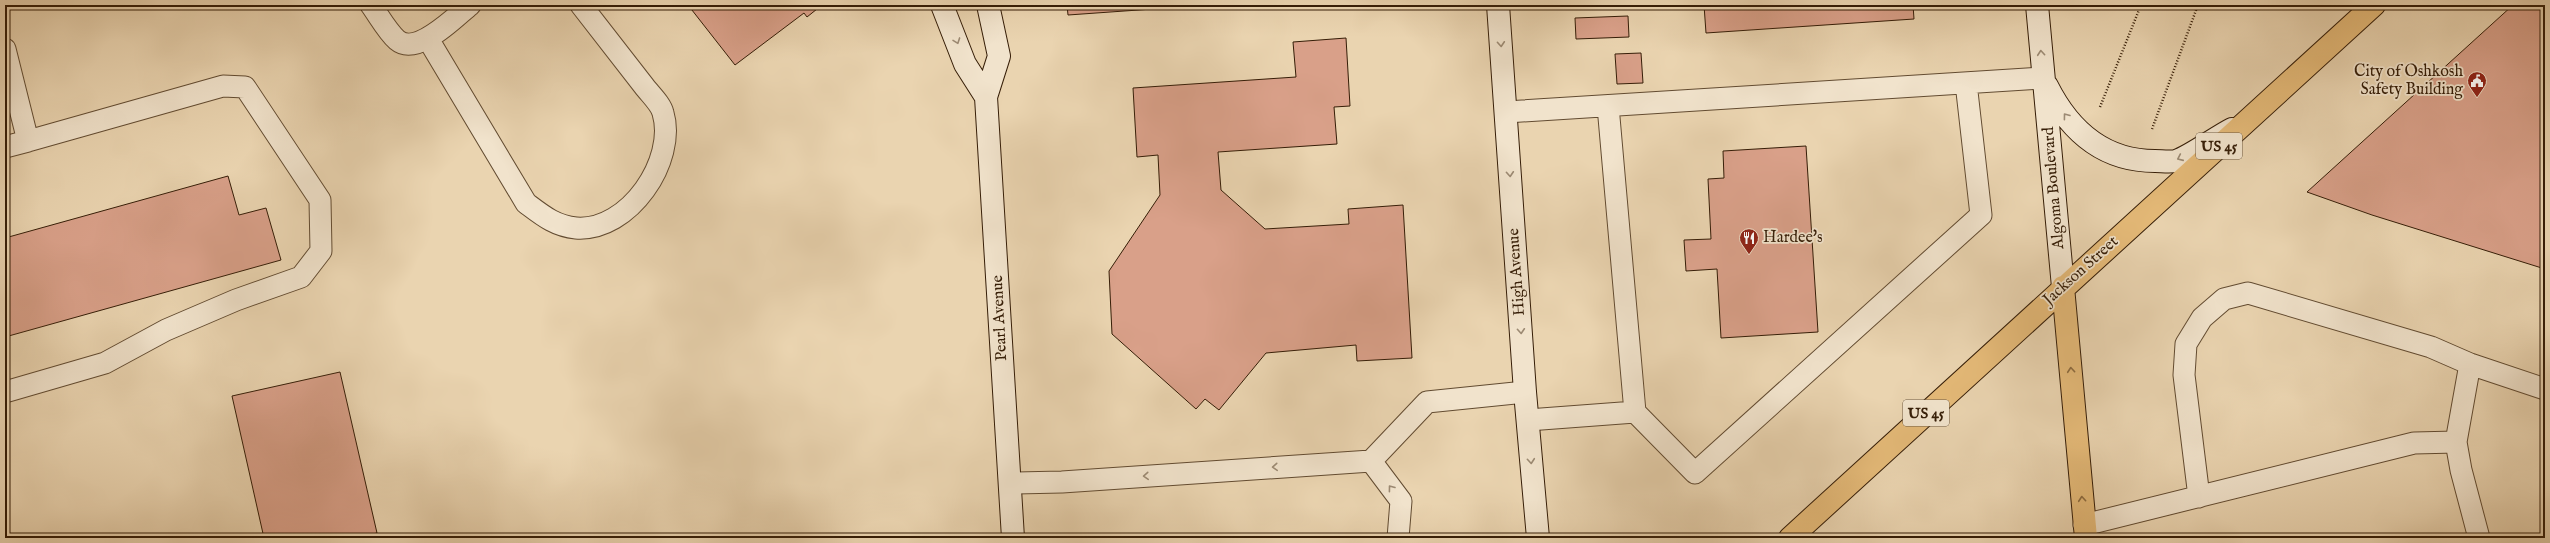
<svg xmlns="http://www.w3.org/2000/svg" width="2550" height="543" font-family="'IM FELL English',serif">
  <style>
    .building { fill: #d9a089; stroke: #351d07 }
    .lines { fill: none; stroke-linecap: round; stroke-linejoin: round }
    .lane-casing { stroke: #624b31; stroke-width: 23 }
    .secondary-casing { stroke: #351d07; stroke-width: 24 }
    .primary-casing { stroke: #351d07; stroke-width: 24 }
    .path { stroke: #351d07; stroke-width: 2.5; stroke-dasharray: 1 2; stroke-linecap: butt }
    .lane { stroke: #f1e3cc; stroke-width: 21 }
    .secondary { stroke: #f1e3cc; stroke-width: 22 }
    .primary { stroke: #e5ba78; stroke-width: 22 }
    .oneway { stroke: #9c8a73 }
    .oneway2 { stroke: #8d6c40 }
    .labels { text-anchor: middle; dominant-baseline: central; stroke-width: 3.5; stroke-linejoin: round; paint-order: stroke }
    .shield { fill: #f1e3cc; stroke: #6d5842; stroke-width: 1 }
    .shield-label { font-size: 15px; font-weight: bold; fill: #351d07 }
    .poi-label { font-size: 16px; fill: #351d07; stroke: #f1e3cc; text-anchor: end }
    .street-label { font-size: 16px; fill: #351d07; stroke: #f1e3cc }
  </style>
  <rect width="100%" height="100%" fill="#ead4b0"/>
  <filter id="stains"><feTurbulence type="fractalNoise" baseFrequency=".005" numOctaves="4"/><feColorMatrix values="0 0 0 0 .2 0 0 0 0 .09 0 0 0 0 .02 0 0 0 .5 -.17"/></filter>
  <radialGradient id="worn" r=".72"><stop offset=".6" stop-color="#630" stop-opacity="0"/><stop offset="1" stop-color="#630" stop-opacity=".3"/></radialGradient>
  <!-- building -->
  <path class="building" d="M688 5H822L807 17 804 13 735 65Z
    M1067 5H1209L1068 15Z
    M1224 5H1275L1224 8Z
    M1704 5H1913L1914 19 1706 33Z
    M2513 5H2545V269L2372 215 2307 192Z
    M1628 16 1629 37 1576 39 1575 18Z
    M1346 38 1350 106 1334 107 1337 144 1218 152 1221 190 1265 229 1349 224 1348 209 1403 205 1412 358 1357 361 1356 345 1266 353 1219 410 1205 399 1196 409 1112 334 1109 271 1160 195 1158 155 1137 157 1133 88 1296 77 1293 42Z
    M1641 53 1643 83 1617 84 1615 54Z
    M1806 146 1818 332 1721 338 1717 269 1686 271 1684 240 1711 239 1708 179 1724 178 1723 151Z
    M228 176 239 215 266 208 281 260 5 337V238Z
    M340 372 377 533 355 538H264L232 396Z"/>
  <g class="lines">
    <!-- lane casing -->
    <g class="lane-casing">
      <path id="lane" d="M371 5C379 16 387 31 397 40 417 57 455 17 470 5
        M428 39 526 203C542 215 555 226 576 228 629 232 677 160 663 113 661 104 650 94 644 86 623 59 602 32 581 5
        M5 49 28 141 223 86 245 87 320 200 321 251 301 277 236 300 166 330 105 363 5 392
        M1608 106 1635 412
        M1506 112 2043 78
        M5 147 28 141
        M2470 364 2456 442 2461 470 2479 538
        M1528 420 1635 412 1695 473 1981 215 1966 83
        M1371 461 1427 402 1525 392
        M1010 483 1062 482 1371 461 1401 501 1398 538
        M2199 497 2184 375 2186 344 2202 318 2224 299 2248 293 2431 347 2470 364 2545 389
        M2084 525 2414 443 2456 442"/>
    </g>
    <!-- secondary casing -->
    <g class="secondary-casing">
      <path id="secondary" d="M942 5 965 64 986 97
        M988 5 999 56 986 97 1013 538
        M1498 5 1525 392 1538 538
        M2037 5 2063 287
        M2047 86C2069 130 2103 161 2155 161 2161 161 2170 162 2176 161 2189 157 2218 136 2232 129"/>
    </g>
    <!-- primary casing -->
    <g class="primary-casing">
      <path id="primary" d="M2063 287 2086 538
        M1790 538 2374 5"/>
    </g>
    <!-- path -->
    <path class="path" d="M2100 107 2141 5
      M2152 129 2198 5"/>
    <!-- lane -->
    <use href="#lane" class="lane"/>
    <!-- secondary -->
    <use href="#secondary" class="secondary"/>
    <!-- primary -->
    <use href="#primary" class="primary"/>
  </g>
  <!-- one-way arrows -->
  <defs><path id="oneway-chevron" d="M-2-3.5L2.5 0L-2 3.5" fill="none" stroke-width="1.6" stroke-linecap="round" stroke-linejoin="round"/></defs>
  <g class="oneway">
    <use href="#oneway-chevron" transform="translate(957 41) rotate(70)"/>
    <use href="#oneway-chevron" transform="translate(1501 44) rotate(86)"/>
    <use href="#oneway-chevron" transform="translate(2041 53) rotate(-95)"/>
    <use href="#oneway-chevron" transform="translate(2066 116) rotate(-127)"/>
    <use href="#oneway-chevron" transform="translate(2180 158) rotate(156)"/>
    <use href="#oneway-chevron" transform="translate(1510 174) rotate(86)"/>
    <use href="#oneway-chevron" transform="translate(1521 331) rotate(86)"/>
    <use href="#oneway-chevron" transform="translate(1531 461) rotate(85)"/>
    <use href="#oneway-chevron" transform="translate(1275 467) rotate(176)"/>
    <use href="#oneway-chevron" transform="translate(1146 476) rotate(176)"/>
    <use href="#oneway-chevron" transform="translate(1391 488) rotate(-127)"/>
  </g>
  <g class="oneway2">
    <use href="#oneway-chevron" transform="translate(2071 370) rotate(-95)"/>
    <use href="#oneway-chevron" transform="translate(2082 499) rotate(-95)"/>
  </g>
  <!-- icons -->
  <defs>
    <g id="civic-pin" transform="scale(1)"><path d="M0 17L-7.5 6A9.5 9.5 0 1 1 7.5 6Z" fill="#8f2418" stroke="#f1e3cc"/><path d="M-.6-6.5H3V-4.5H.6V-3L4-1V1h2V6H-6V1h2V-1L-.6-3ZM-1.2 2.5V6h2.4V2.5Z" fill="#fff"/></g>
    <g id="restaurant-pin" transform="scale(1)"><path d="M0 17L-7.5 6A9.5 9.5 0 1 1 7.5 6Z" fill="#8f2418" stroke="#f1e3cc"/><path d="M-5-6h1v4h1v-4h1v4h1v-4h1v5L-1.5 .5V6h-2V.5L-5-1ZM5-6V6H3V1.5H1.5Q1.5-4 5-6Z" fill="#fff"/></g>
  </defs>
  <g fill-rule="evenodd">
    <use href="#civic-pin" x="2477" y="81"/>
    <use href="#restaurant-pin" x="1749" y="238"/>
  </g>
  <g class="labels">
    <!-- shield labels -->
    <g class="shield">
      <rect x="2196" y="133" width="46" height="26" rx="3"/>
      <rect x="1903" y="400" width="46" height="26" rx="3"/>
    </g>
    <g class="shield-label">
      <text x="2219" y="146">US 45</text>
      <text x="1926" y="413">US 45</text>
    </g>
    <!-- poi labels -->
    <g class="poi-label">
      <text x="2463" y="72">City of Oshkosh<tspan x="2463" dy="18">Safety Building</tspan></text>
      <text x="1763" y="238" text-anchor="start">Hardee's</text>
    </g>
    <!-- street labels -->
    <g class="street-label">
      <text transform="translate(2054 188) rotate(-95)">Algoma Boulevard</text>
      <text transform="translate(2081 271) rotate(-42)">Jackson Street</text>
      <text transform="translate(1517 272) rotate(-94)">High Avenue</text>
      <text transform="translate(1000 318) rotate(-93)">Pearl Avenue</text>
    </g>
  </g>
  <!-- margin -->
  <rect width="2550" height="543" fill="none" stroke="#ead4b0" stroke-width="20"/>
  <rect x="6" y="6" width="2538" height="531" fill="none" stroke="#351d07" stroke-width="2"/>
  <rect x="10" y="10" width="2530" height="523" fill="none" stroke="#351d07"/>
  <rect width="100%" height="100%" filter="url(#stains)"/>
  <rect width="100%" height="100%" fill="url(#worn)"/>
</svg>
